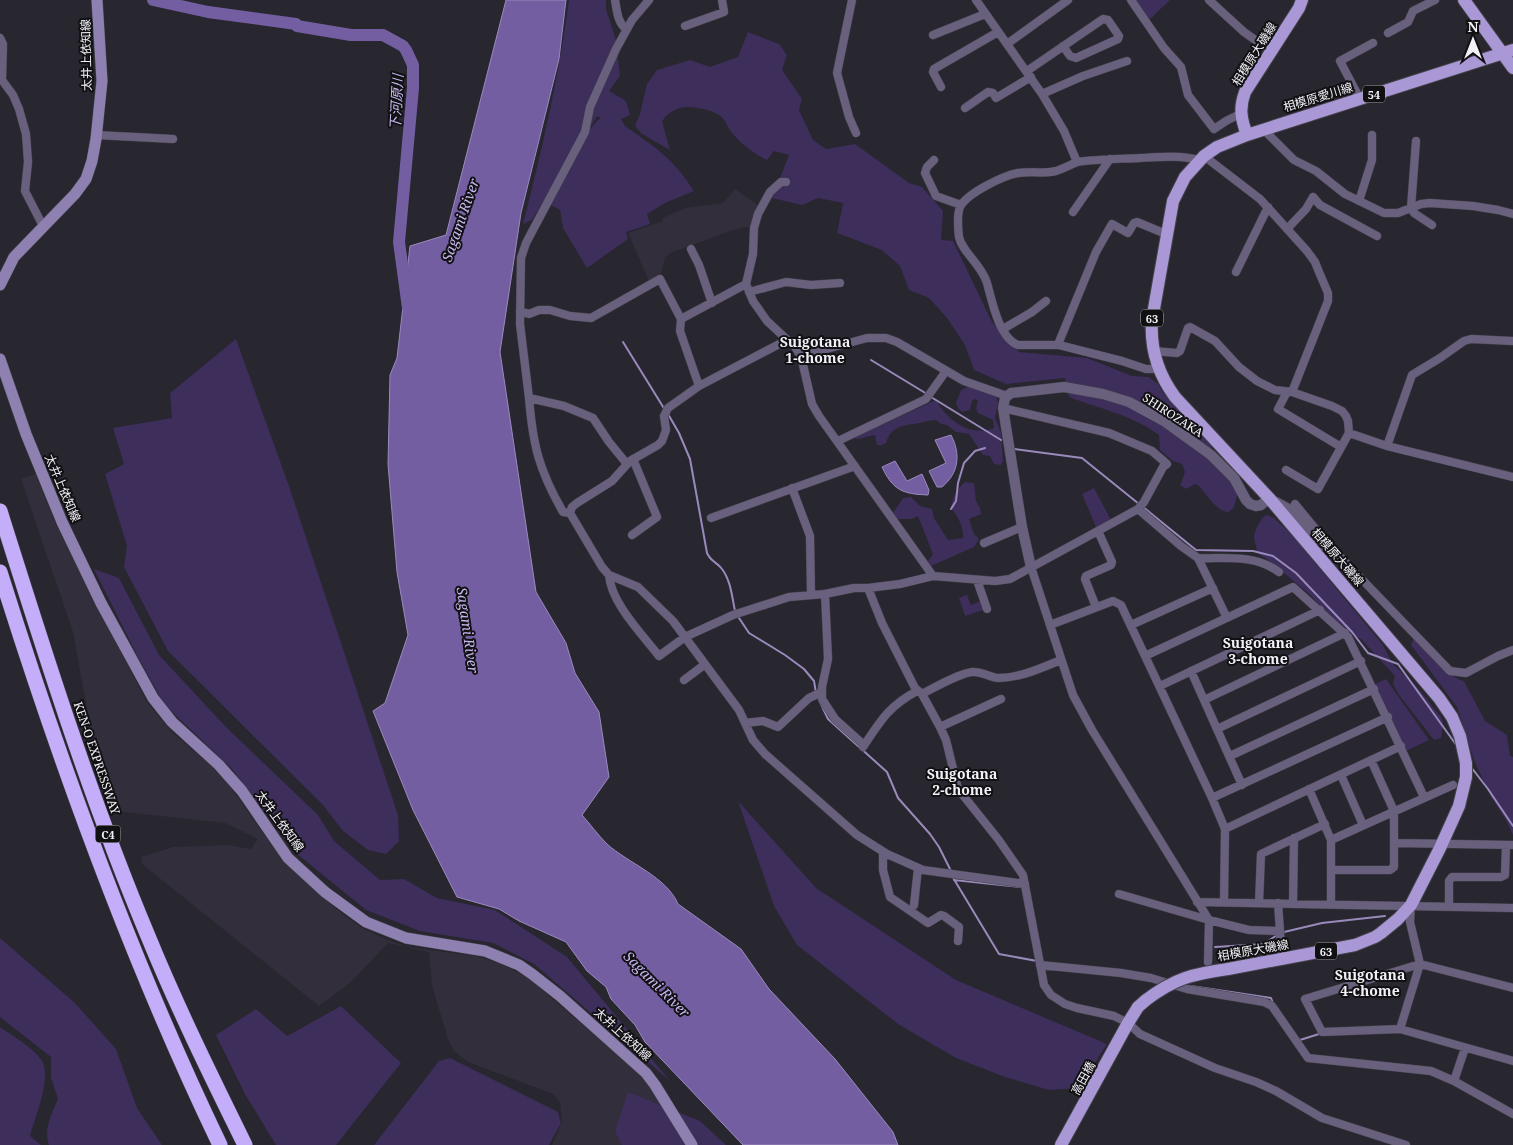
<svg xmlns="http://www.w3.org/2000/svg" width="1513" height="1145" font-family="'Noto Serif','Noto Sans JP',serif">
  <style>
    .built { fill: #322e3c }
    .green { fill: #3d2e5b }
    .water { fill: #745ea2; stroke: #9a8abc }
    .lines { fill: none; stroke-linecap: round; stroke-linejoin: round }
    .stream { stroke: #9a8abc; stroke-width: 2 }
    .river { stroke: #745ea2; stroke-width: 12 }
    .minor-casing { stroke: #44424b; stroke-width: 9 }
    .tertiary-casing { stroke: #44424b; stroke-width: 11 }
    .secondary-casing { stroke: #44424b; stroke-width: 12 }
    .primary-casing { stroke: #44424b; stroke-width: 14 }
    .motorway-casing { stroke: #44424b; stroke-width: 16 }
    .minor { stroke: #69607e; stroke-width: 8 }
    .tertiary { stroke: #69607e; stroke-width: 10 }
    .secondary { stroke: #8e80b0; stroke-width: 11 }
    .primary { stroke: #aa98d6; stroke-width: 12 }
    .motorway { stroke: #c4aef9; stroke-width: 15 }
    .primary-bridge-casing { stroke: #44424b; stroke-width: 14; stroke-linecap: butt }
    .primary-bridge { stroke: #aa98d6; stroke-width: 12 }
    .labels { text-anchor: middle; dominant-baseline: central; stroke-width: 4; stroke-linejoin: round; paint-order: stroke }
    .shield { fill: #111013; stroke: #aeaeb3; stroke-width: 1 }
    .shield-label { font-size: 11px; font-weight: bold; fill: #f2f1f7 }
    .street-label { font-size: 12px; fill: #f2f1f7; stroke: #111013 }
    .water-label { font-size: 14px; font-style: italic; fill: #c8b8f1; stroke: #111013 }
    .neighbourhood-label { font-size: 14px; font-weight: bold; fill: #f2f1f7; stroke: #111013 }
  </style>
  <rect width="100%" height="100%" fill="#28262f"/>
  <!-- built -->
  <path class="built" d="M735 189 759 206 753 226 736 229 670 253 665 258 661 274 649 281 628 233 663 221V218L685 208 723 203Z
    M36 474 53 517 78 568 146 701 172 732 210 765 227 782 260 829 290 868 345 916 362 928 388 940 407 947 476 956 501 964 527 977 610 1048 645 1079 686 1145H552L562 1122 560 1102 553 1094 468 1062 455 1052 449 1042 432 986 429 952 388 943 351 982 319 1006 142 864 141 857 173 847 227 845 251 849 258 839 225 823 115 811 93 742 73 632 21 479Z"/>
  <!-- green -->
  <path class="green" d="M569 0H606V9L616 40 620 76 609 91 626 101 630 115 621 119 625 126C655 147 674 159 694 191L665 203 647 214 650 224 626 232 628 239 587 268 563 228 560 210 551 205C561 184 583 129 601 118L597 116 532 220 523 224C542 150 559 76 569 0Z
    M1134 0H1170L1148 21Z
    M748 32 779 44 787 55 782 70 802 99 799 110 813 140 826 149 855 144 909 183 922 187 943 211 941 240 953 241 992 322 1019 352 1087 358 1132 376 1149 377 1158 384 1163 393 1212 446 1211 449 1148 405H1144L1191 443 1227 475 1238 493 1234 507 1229 512C1218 513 1206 494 1199 486L1195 484 1186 489 1180 485 1185 472 1182 464 1173 461 1160 450 1159 435C1132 415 1100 409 1069 397L1065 378 1006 384 974 370 965 345 947 318 929 298 909 290 900 266 882 250 837 233 843 203 818 198 802 205 772 198 789 155 774 151 767 160C753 153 742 145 733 134 727 127 726 120 719 115 709 109 688 104 677 109 671 111 666 116 662 121L670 150 642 134 635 126 640 114 647 84 657 70 690 60 710 67 738 57Z
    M236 339 290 489 398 815 399 841 386 854 368 850 343 831 323 805 168 651 124 567 127 546 105 474 124 464 113 428 172 418 170 393Z
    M971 385 996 394 998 403 995 418 1001 433 1003 461 1001 465 994 464 990 456 983 455 969 434 956 432 947 425 941 424 936 420C931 420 928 421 924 422 908 426 892 423 886 443L882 445H877L875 435 858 439 854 438 857 434 868 431 936 400C948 421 969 437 994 428L993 420 978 413 976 408 978 401 975 399 972 401 970 410 962 412 958 408 956 403 961 390Z
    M965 482 974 483 976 501 980 508 981 514 969 519 974 534 979 539 974 547 931 566 928 561 933 554 918 516 911 519H897L893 513 903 498 911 497 920 506 932 509 934 518 948 540 963 538C964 528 958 516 951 508 952 498 957 489 965 482Z
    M1094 488 1111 520 1096 527 1082 494Z
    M1267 515 1274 518 1290 533 1383 645 1392 663 1417 687 1441 717 1443 722 1441 738 1434 740 1399 695 1393 684 1395 676 1361 639 1353 635 1342 628 1308 593 1271 562 1257 553C1257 547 1255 544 1254 539 1253 532 1259 524 1262 518Z
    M94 569 119 578 159 655 226 727 318 815 334 841 380 880 404 879 437 898 495 910 567 957 670 1081 534 964 493 943 420 931 366 910 296 853 232 769 164 704 138 657Z
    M967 595 971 605 981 601 983 610 965 616 959 598Z
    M1414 637C1428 653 1443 675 1464 681L1485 721 1507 735 1510 756 1513 757V835L1506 820 1490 795 1474 760 1457 707 1411 645Z
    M1386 679 1429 740 1406 751 1375 684Z
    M738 801 816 888 956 980 1107 1044 1079 1088 1049 1090 1005 1077 956 1058 898 1024 797 945 774 906Z
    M0 938 75 1003 116 1049 137 1108 162 1145H49C43 1129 52 1113 58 1099L51 1078V1057L0 1017Z
    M341 1006 401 1063 336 1145H276L245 1094 216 1035 256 1009 287 1036Z
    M0 1027C14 1037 33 1047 42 1061 52 1077 35 1118 30 1136L41 1145H0Z
    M450 1058 558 1112 561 1123 549 1145H374L439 1061Z
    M628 1092 700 1121 726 1145H622L615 1131Z"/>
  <!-- water -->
  <path class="water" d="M506 0H566L559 59 521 213 500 352 536 592 566 643 575 673 599 712 609 777 582 815C590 824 598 835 607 844 628 863 667 877 678 904L741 949 769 989 835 1059 893 1132 898 1145H743L645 1042 635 1025 611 999 606 987 587 971 566 942 519 921 499 909 457 897 413 810 373 711 385 703 408 635 397 572 388 464 390 375 397 358 410 246 446 235Z
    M951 435C961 454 959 473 942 487H937L929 471 946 463 935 440Z
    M895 461 907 481 922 474 929 490 928 495C902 494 893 490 882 467Z"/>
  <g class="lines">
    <!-- stream -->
    <path class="stream" d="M623 342 665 410
      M871 360 927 394
      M931 397 1001 440
      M668 414 679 433 690 459 707 553C711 562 717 562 722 569 731 581 732 597 735 611
      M1015 449 1082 458 1139 504
      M1143 507 1196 550 1253 551 1273 556 1296 573 1352 632 1368 653 1398 664 1457 746
      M951 509 956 501 958 483 964 463 975 451 985 448
      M737 615 749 633 785 655 804 669 814 681 816 693
      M820 702 828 719 887 772 898 798 930 834 939 847 951 871
      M1471 767 1488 789 1513 826
      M952 876 999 954 1037 961
      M954 880 1020 887
      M1284 932 1322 923 1385 916
      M1215 947 1264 944 1277 935
      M1191 986 1271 998 1273 1003
      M1299 1039 1300 1040 1319 1034"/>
    <!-- river -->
    <path class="river" d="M153 0 208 12 296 24 297 26 351 35H383L403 46 406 50 413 65V88L399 242 408 308"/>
    <!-- minor casing -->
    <g class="minor-casing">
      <path id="minor" d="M615 0C617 10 617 22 626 29
        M852 0 837 73 849 117 856 133
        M976 0 1042 94 1064 131 1077 162C1098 159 1119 159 1140 158 1159 157 1180 155 1199 160
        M1131 0 1164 48 1181 67 1188 95 1214 129 1226 121 1240 114
        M1209 0 1244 32 1271 51
        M685 26 724 12 722 0
        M1388 33 1408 22 1413 11 1435 0
        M933 35 985 14
        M0 38 3 44 2 80 13 95 19 109 26 134 28 162 25 191 43 226
        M1007 44 1068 0
        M1027 71 1103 19 1108 20 1119 36 1118 39 1076 58 1070 56 1063 46
        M941 87 933 72 934 69 998 32
        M1042 94 1083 76 1127 61
        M1360 99 1340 61 1373 43
        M965 108 988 92 993 93 996 98 1031 77
        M1263 129 1294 160 1316 171 1345 194 1384 213H1398L1421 204 1430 203 1473 206 1498 210 1513 214
        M96 135 173 139
        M1416 141 1411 208 1414 213 1432 225
        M1204 156 1260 199 1307 251 1315 262 1319 272 1328 293V301L1292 392 1332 406 1342 411 1346 416 1348 421 1349 433 1318 489 1286 470
        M934 160 927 167 925 173 936 196 961 205
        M786 182H781L770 192 758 214 754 228 753 254 746 284 753 301 767 321 795 347 801 356 812 404 819 416 933 576 995 581 1010 579 1138 509 1181 546 1198 558 1227 618
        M1359 201 1372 160V135
        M1073 212 1110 159
        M1287 229 1306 209 1313 197 1320 205 1377 236
        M691 249 699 265 712 303
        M1236 272 1268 207
        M749 292 786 282 811 285 840 283
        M520 311 529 314 539 310H550L570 316 591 318 660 279 681 319
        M1003 329 1032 312 1046 301
        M787 340 699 386 668 408 664 416 666 430 662 441 658 445 630 461 612 481 577 503 572 507 570 513 602 567 609 575 638 587 673 621 739 710 753 740 765 754 857 835 887 854 923 870 1025 884
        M1059 345H1018C999 338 992 301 987 283 982 265 962 252 959 237 958 230 957 214 960 207 967 193 1003 176 1018 173 1030 171 1044 174 1056 171 1063 169 1070 165 1077 162
        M1153 351 1177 353 1180 351 1188 328 1190 327 1215 341 1239 367 1257 381 1275 390 1292 392
        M801 356 867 338H886L897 342 964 381 1007 396
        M1159 369H1146L1122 361 1059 345V342L1096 252 1112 224 1128 233 1134 223 1137 222 1166 234
        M699 386 680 331 681 319 746 284
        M1287 392 1278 409 1341 447
        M529 398C533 446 539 470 563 512L570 513
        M1003 408 1109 433 1152 451 1167 464 1163 467 1144 502 1138 509
        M1349 433 1387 446 1513 477
        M838 441 926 399 946 371
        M1387 446 1412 375 1440 358 1464 341 1471 339 1513 341
        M627 464 609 442 593 418 564 406 529 398 520 324 521 258 526 243 585 132 590 107 616 49 632 20 649 0
        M792 488 810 536 811 594
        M1276 501 1289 508 1323 546 1327 543
        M1295 504 1327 543 1450 671 1466 673 1498 656 1513 650
        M711 518 855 466
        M632 535 657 517 633 459
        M984 543 1022 527
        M1198 558C1228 559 1254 554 1279 572
        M1031 567 1073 695 1092 730 1209 920 1208 962
        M609 575C611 603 642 634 659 656L685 637 733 615 789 597 825 594
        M977 580 987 609
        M868 588 900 584 933 576
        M1096 607 1085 579 1086 576 1111 565 1112 562 1098 531
        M1050 625 1113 601 1121 605 1212 798 1225 829 1224 902
        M1131 625 1213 588
        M1145 656 1293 587 1348 637 1424 797
        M1191 671 1242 785
        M684 680 704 665
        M1160 686 1320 610
        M922 694C936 687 957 674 972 672 981 671 989 677 998 678 1020 678 1041 668 1061 660
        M1204 700 1345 633
        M745 723 763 721 778 727 809 698 822 692
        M940 727 1001 699
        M1217 729 1361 661
        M864 745 835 719 822 699V687L828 659 825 594 854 588H868L882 623 915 688 922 694 940 727 946 740 958 789 998 839 1023 875 1041 969 1044 985 1051 995 1065 1004 1077 1008 1114 1016 1128 1023 1140 1034 1215 1068 1256 1082 1276 1091 1322 1118 1406 1145
        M863 747C881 720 889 706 917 691
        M1230 756 1374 689
        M1341 775 1363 825
        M1309 789 1331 840V904
        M1212 798 1388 717
        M1225 829 1401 746
        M1331 840 1453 785
        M1395 843 1513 845
        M883 852V870L890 897 928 923 941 915 944 916 959 927 958 941
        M1332 870H1390L1394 867V811L1371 760
        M1119 894 1209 920 1249 930 1280 931
        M1197 902 1513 908
        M1259 903 1261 854 1325 824
        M1278 903 1282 959
        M1293 904 1294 838
        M914 905 918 868
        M1411 905 1410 922 1420 964 1400 1029 1513 1061
        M1449 906V881L1452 877H1501L1505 875 1506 845
        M1040 965 1121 973 1151 978 1187 989 1264 1002 1272 1006 1308 1058 1431 1071 1454 1081
        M1400 1029 1322 1032 1305 999 1420 964 1513 988
        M1465 1048 1454 1081 1513 1114"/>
    </g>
    <!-- tertiary casing -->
    <g class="tertiary-casing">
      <path id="tertiary" d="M1031 567 1022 527 1003 408 1005 398 1011 393 1064 387 1103 394 1129 402 1164 421 1211 455 1234 478 1246 500 1250 504 1256 506 1261 505 1269 498"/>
    </g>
    <!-- secondary casing -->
    <g class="secondary-casing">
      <path id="secondary" d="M0 285 14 257 75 194 86 179 92 161 96 139 102 81 97 0
        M0 359 26 434 62 522 101 603 153 698 172 722 219 765 242 791 288 858 325 892 366 922 406 938 485 951 519 965 532 974 560 996 646 1073 655 1085 692 1145"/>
    </g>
    <!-- primary casing -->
    <g class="primary-casing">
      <path id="primary" d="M1464 0 1513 68
        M1247 135C1241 119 1239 108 1245 92L1299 8 1302 0
        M1228 969 1355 945 1375 937 1381 933 1398 919 1411 905 1440 848 1459 806 1466 777V763L1460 736 1452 717 1439 698 1269 498 1175 397C1158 374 1150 348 1152 320L1173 201 1185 177 1204 156 1217 147 1247 135 1513 50
        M1061 1145 1128 1023 1138 1007 1146 1000"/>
    </g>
    <!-- motorway casing -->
    <g class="motorway-casing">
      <path id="motorway" d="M0 511C45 654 90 798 148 936 177 1007 211 1076 245 1145
        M0 572C61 767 131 960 220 1145"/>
    </g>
    <!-- minor -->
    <use href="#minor" class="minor"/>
    <!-- tertiary -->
    <use href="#tertiary" class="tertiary"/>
    <!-- secondary -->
    <use href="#secondary" class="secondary"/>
    <!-- primary -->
    <use href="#primary" class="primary"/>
    <!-- motorway -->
    <use href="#motorway" class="motorway"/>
    <!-- primary-bridge casing -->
    <g class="primary-bridge-casing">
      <path id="primary-bridge" d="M1146 1000C1175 978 1193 974 1228 969"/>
    </g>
    <!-- primary-bridge -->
    <use href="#primary-bridge" class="primary-bridge"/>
  </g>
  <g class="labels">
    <!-- shield labels -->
    <g class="shield">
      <rect x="1363" y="85.5" width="22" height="17" rx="4"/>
      <rect x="1141" y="309.5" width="22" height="17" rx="4"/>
      <rect x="95.5" y="825.5" width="25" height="17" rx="4"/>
      <rect x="1315" y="942.5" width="22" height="17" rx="4"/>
    </g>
    <g class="shield-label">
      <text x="1374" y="94">54</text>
      <text x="1152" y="318">63</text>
      <text x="108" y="834">C4</text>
      <text x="1326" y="951">63</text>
    </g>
    <!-- street labels -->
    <g class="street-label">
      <text transform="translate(1254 54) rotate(-58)">相模原大磯線</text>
      <text transform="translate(86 55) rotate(-91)">太井上依知線</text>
      <text transform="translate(1318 97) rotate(-17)">相模原愛川線</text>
      <text transform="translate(1173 415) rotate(33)">SHIROZAKA</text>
      <text transform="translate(63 488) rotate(67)">太井上依知線</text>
      <text transform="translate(1338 557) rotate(49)">相模原大磯線</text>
      <text transform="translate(97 758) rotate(71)">KEN-O EXPRESSWAY</text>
      <text transform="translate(280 821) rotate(54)">太井上依知線</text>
      <text transform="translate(1253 950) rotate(-10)">相模原大磯線</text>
      <text transform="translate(623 1034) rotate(42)">太井上依知線</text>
      <text transform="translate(1083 1078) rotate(-61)">高田橋</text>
    </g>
    <!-- water labels -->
    <g class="water-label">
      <text transform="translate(396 102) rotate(-87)">下河原川</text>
      <text transform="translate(460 220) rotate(-71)">Sagami River</text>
      <text transform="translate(468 630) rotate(82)">Sagami River</text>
      <text transform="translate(657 984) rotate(45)">Sagami River</text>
    </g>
    <!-- neighbourhood labels -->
    <g class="neighbourhood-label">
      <text x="815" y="341">Suigotana<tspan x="815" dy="16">1-chome</tspan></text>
      <text x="1258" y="642">Suigotana<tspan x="1258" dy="16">3-chome</tspan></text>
      <text x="962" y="773">Suigotana<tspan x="962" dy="16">2-chome</tspan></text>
      <text x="1370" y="974">Suigotana<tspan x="1370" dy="16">4-chome</tspan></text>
    </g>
  </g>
  <!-- north arrow -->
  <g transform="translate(1473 40)" stroke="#111013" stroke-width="4" paint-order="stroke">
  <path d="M0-4L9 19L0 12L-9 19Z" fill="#f2f1f7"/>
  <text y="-8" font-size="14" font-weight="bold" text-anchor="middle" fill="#f2f1f7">N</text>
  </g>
</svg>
